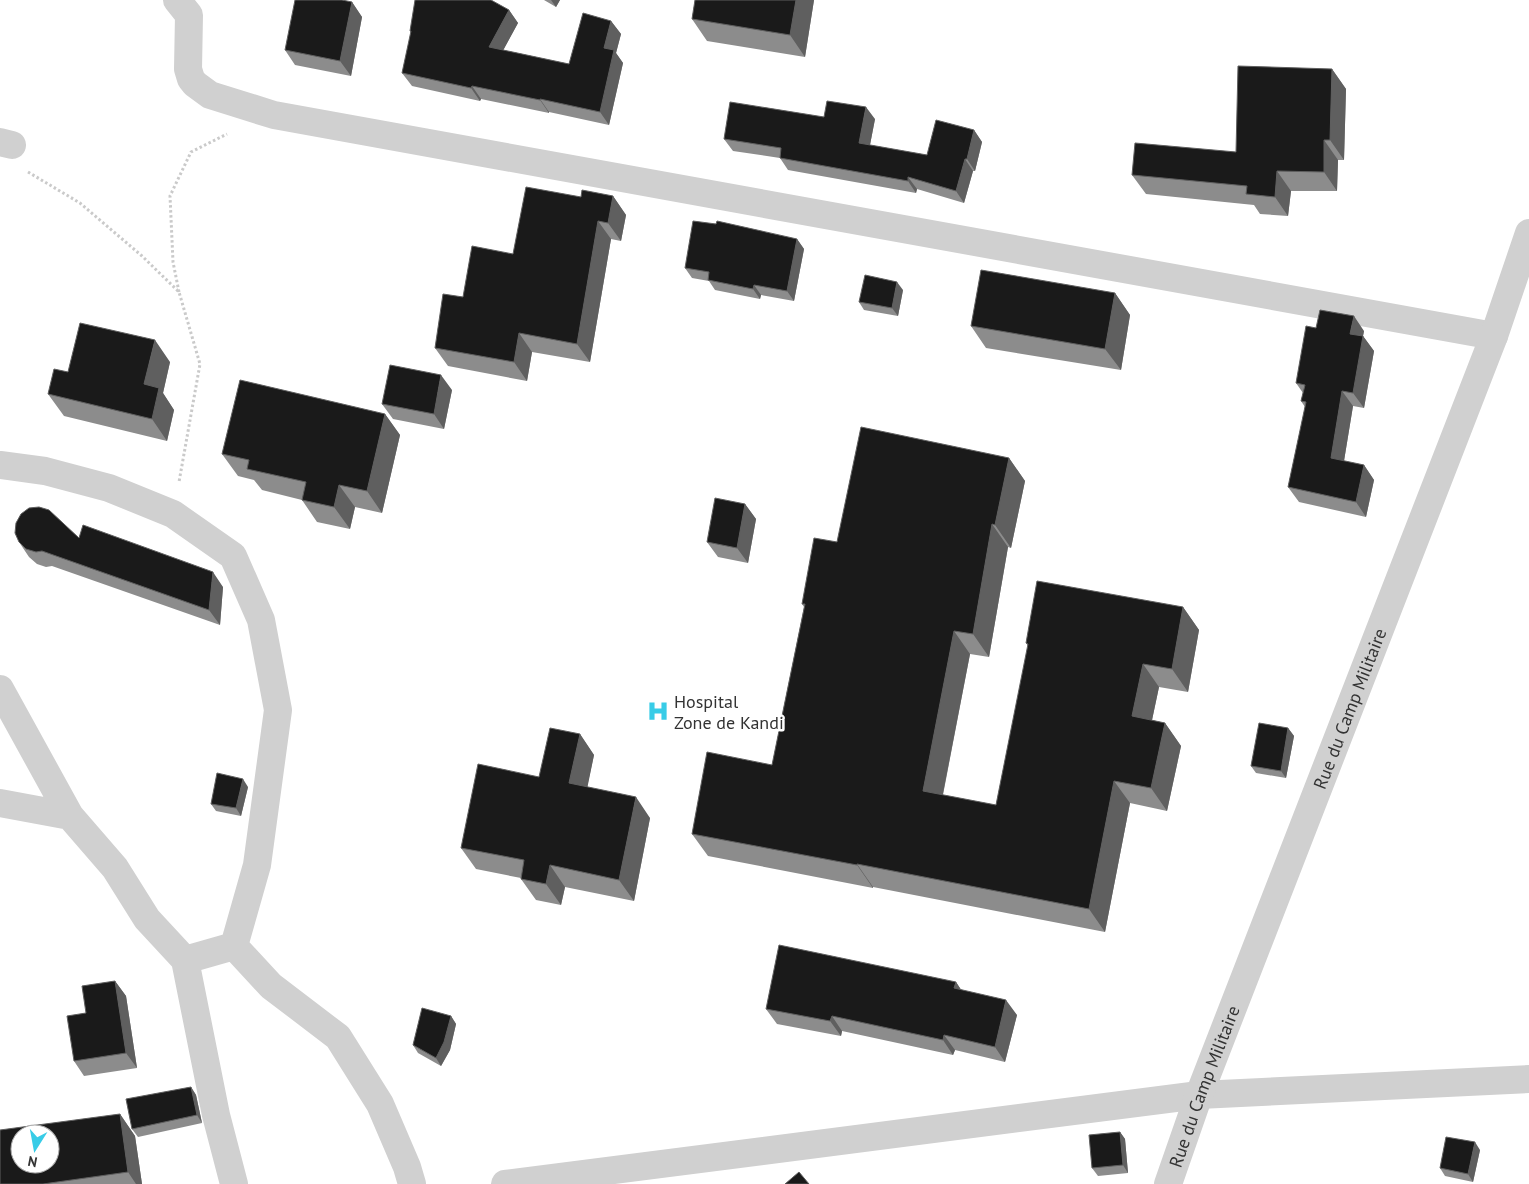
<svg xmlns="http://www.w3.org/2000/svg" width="1529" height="1184" font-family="'PT Sans',sans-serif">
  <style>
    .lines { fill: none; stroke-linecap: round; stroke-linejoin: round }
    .path { stroke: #cacaca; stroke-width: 3; stroke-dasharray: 2.5 2.5; stroke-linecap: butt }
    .minor { stroke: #d0d0d0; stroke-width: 28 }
    .tertiary { stroke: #d0d0d0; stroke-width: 28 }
    .wall { fill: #8c8c8c }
    .shaded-wall { fill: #5f5f5f }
    .building { fill: #1a1a1a; stroke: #5f5f5f; fill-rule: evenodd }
    .labels { text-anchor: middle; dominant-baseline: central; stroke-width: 5; stroke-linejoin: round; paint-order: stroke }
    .poi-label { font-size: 18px; fill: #333; stroke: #fff; text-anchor: start }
    .street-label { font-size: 18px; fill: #333; stroke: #fff }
  </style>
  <rect width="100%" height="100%" fill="#fff"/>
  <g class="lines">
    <!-- path -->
    <path class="path" d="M28 172 80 203 142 256 179 292 200 364 179 482
      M179 292 173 262 170 196 191 152 227 134"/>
    <!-- minor -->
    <path class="minor" d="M177 0 189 15 188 69 191 79 195 84 210 95 274 115 1494 336
      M0 142 12 145
      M0 465 45 471 109 488 173 514 233 556 261 620 278 710 257 865 234 946
      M0 689 70 816 115 868 147 919 185 960
      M0 803 70 816
      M234 946 271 986 338 1037 380 1104 407 1167 412 1184
      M234 946 185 960 216 1115 234 1184"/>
    <!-- tertiary -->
    <g class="tertiary">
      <path d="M505 1184 1199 1095 1529 1079"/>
      <path id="s1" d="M1168 1184 1199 1095 1494 336 1529 233"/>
    </g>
  </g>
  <!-- wall -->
  <path class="wall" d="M544 0H560L556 7Z
    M695 0H814L805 57 707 41 692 19Z
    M352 2 362 17 351 76 295 65 285 50Z
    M509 10 518 23 503 50 569 64 611 21 621 34 616 53 623 63 609 125 549 112V113L481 99 480 101 412 86 402 73 411 33 410 31Z
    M1332 69 1346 89 1344 160H1338L1337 191H1291L1288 216 1260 214 1254 205 1146 194 1132 175 1236 152Z
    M824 117 875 119 870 145 927 155 974 130 982 142 975 171H973L964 203 917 189 916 193 788 170 780 158 733 151 724 139Z
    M613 196 626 215 621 241 611 239 590 362 532 352 527 381 448 366 435 348 463 297 513 254 581 197Z
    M797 239 804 249 794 301 761 295 760 299 715 290 709 281 692 278 685 268Z
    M903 290 898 316 864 310 859 302Z
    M1115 293 1130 315 1121 370 986 348 971 326Z
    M1316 328 1364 331 1363 336 1374 351 1364 408 1353 406 1344 461 1364 465 1374 480 1366 517 1299 502 1288 487 1305 407 1301 401 1303 393 1296 383Z
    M170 362 163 393 174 410 167 441 64 416 48 394 68 372Z
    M452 390 444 429 393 419 382 404Z
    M385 414 400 435 382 513 355 507 350 529 317 522 302 500 262 490 254 480 238 476 222 454Z
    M1009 458 1025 481 1011 548 1008 547 989 657 970 654 943 795 996 805 1028 646 1026 643 1183 607 1199 630 1188 692 1159 687 1152 720 1165 723 1181 746 1167 811 1130 803 1105 932 873 887V888L708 856 692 834 772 765 804 607 802 604 837 542Z
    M745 504 756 519 748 563 718 557 707 542Z
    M79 538 223 587 220 625 52 566 46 567 37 564 29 557 19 542Z
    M1288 728 1294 736 1286 778 1256 773 1251 766Z
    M580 734 594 755 587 787 650 818 634 901 565 887 561 905 536 900 521 879V878L476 869 461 848 539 777Z
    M248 787 241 816 216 811 211 804Z
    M115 981 126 996 137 1068 84 1076 74 1061 86 1013Z
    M956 982 961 990 1017 1015 1005 1062 955 1050 953 1055 842 1031 841 1036 777 1024 766 1009Z
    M451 1016 456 1024 450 1050 441 1066 418 1053 413 1045Z
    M191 1087 196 1095 202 1123 138 1137 132 1129Z
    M120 1114 135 1136 142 1184H0Z
    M1120 1132 1125 1139 1128 1173 1098 1176 1092 1168Z
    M1480 1150 1473 1182 1445 1176 1440 1168Z"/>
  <!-- shaded-wall -->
  <path class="shaded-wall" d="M551 0H560L556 7Z
    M796 0H814L805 57 790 35Z
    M352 2 362 17 351 76 340 61Z
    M509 10 518 23 498 60 489 47Z
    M611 21 621 34 616 53 623 63 609 125 600 112 604 48Z
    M1332 69 1346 89 1344 160 1330 140Z
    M472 86 481 99 480 101 471 88Z
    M540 99 549 112V113L540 100Z
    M866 107 875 119 868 155 859 143Z
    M974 130 982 142 975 171 967 159Z
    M1324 140 1338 160 1337 191 1324 172Z
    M965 159 973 171 964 203 956 191Z
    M1277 171 1291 191 1288 216 1275 197Z
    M908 177 917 189 916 193 908 181Z
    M613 196 626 215 621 241 608 223Z
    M598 221 611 239 590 362 577 344Z
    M797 239 804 249 794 301 787 291Z
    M897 282 903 290 898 316 892 308Z
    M754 285 761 295 760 299 753 289Z
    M1115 293 1130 315 1121 370 1105 349Z
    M1354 316 1364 331 1363 336 1374 351 1364 408 1353 393 1350 334Z
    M519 333 532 352 527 381 514 362Z
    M155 340 170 362 163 393 174 410 167 441 152 419 144 384Z
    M441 375 452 390 444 429 434 414Z
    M1342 391 1353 406 1342 473 1331 458Z
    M385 414 400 435 382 513 367 491Z
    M1009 458 1025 481 1011 548 995 525Z
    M1364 465 1374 480 1366 517 1356 502Z
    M339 485 355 507 350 529 334 507Z
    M745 504 756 519 748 563 737 548Z
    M992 524 1008 547 989 657 973 634Z
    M213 572 223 587 220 625 209 610Z
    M1183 607 1199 630 1188 692 1172 669Z
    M954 631 970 654 939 814 923 791Z
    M1143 664 1159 687 1148 739 1132 716Z
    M1165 723 1181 746 1167 811 1151 788Z
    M1288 728 1294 736 1286 778 1281 771Z
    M580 734 594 755 584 804 569 783Z
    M243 779 248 787 241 816 236 808Z
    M1114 781 1130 803 1105 932 1089 909Z
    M636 797 650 818 634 901 619 880Z
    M857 864 873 887V888L857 865Z
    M550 865 565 887 561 905 546 884Z
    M115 981 126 996 137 1068 126 1053Z
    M956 982 966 997 954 988Z
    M1006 1000 1017 1015 1005 1062 995 1047Z
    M451 1016 456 1024 450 1050 441 1066 436 1058Z
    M832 1016 842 1031 841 1036 830 1021Z
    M944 1035 955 1050 953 1055 943 1040Z
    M191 1087 196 1095 202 1123 197 1115Z
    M120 1114 135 1136 142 1184H136L128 1172Z
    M1120 1132 1125 1139 1128 1173 1123 1165Z
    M1475 1142 1480 1150 1473 1182 1468 1174Z"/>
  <!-- building -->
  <path class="building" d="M295 0H342L352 2 340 61 285 50Z
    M415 0H491L509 10 489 47 569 64 583 13 611 21 604 48 614 50 600 112 540 99V100L472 86 471 88 402 73 411 31H410Z
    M695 0H796L790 35 692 19Z
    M1238 66 1332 69 1330 140H1324V172L1277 171 1275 197 1246 194 1247 186 1132 175 1135 143 1236 152Z
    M827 101 866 107 859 143 927 155 936 120 974 130 967 159H965L956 191 908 177V181L780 158 781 148 724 139 730 102 824 117Z
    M526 187 581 197 582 190 613 196 608 223 598 221 577 344 519 333 514 362 435 348 443 294 463 297 472 246 513 254Z
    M693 221 716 224 717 221 797 239 787 291 754 285 753 289 708 280 709 272 685 268Z
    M981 270 1115 293 1105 349 971 326Z
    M865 275 897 282 892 308 859 302Z
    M1320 310 1354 316 1350 334 1363 336 1353 393 1342 391 1331 458 1364 465 1356 502 1288 487 1306 402 1301 401 1305 385 1296 383 1306 326 1316 328Z
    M80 323 155 340 144 384 159 388 152 419 48 394 54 369 68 372Z
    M390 365 441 375 434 414 382 404Z
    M240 380 385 414 367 491 339 485 334 507 302 500 306 482 247 469 249 460 222 454Z
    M861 427 1009 458 995 525 992 524 973 634 954 631 923 791 996 805 1028 644 1026 643 1037 581 1183 607 1172 669 1143 664 1132 716 1165 723 1151 788 1114 781 1089 909 857 864V865L692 834 707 752 772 765 805 604H802L814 538 837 542Z
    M715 498 745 504 737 548 707 542Z
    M39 507 49 510 79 538 83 525 213 572 209 610 42 551 36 552 26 549 19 542 15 533 16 523 21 514 29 508Z
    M1259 723 1288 728 1281 771 1251 766Z
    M550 728 580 734 569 783 636 797 619 880 550 865 546 884 521 879 524 860 461 848 478 764 539 777Z
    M217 773 243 779 236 808 211 804Z
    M779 945 956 982 954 988 1006 1000 995 1047 944 1035 943 1040 832 1016 830 1021 766 1009Z
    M115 981 126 1053 74 1061 67 1016 86 1013 82 986Z
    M422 1008 451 1016 444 1042 436 1058 413 1045Z
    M191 1087 197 1115 132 1129 126 1099Z
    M120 1114 128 1172 43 1184H0V1130ZM20 1134H50V1164H20Z
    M1120 1132 1123 1165 1092 1168 1089 1135Z
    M1446 1137 1475 1142 1468 1174 1440 1168Z
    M799 1172 809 1184H785Z"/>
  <!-- icons -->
  <defs>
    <g id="hospital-bare" transform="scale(1.725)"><path d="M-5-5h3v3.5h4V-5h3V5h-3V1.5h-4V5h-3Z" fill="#38cce7" stroke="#fff" stroke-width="2.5" paint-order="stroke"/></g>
  </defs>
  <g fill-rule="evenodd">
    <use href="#hospital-bare" x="658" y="711"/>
  </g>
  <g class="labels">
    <!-- poi labels -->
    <g class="poi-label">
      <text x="674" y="701">Hospital<tspan x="674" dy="21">Zone de Kandi</tspan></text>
    </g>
    <!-- street labels -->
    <g class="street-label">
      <text stroke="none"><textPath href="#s1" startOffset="509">Rue du Camp Militaire</textPath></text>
      <text stroke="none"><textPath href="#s1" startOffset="104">Rue du Camp Militaire</textPath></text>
    </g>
  </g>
  <!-- north arrow -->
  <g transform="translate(35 1149) rotate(191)"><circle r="24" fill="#ffffff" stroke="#adadad"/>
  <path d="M0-4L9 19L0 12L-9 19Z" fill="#38cce7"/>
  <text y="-8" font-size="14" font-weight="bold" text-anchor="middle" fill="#333333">N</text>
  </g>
</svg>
